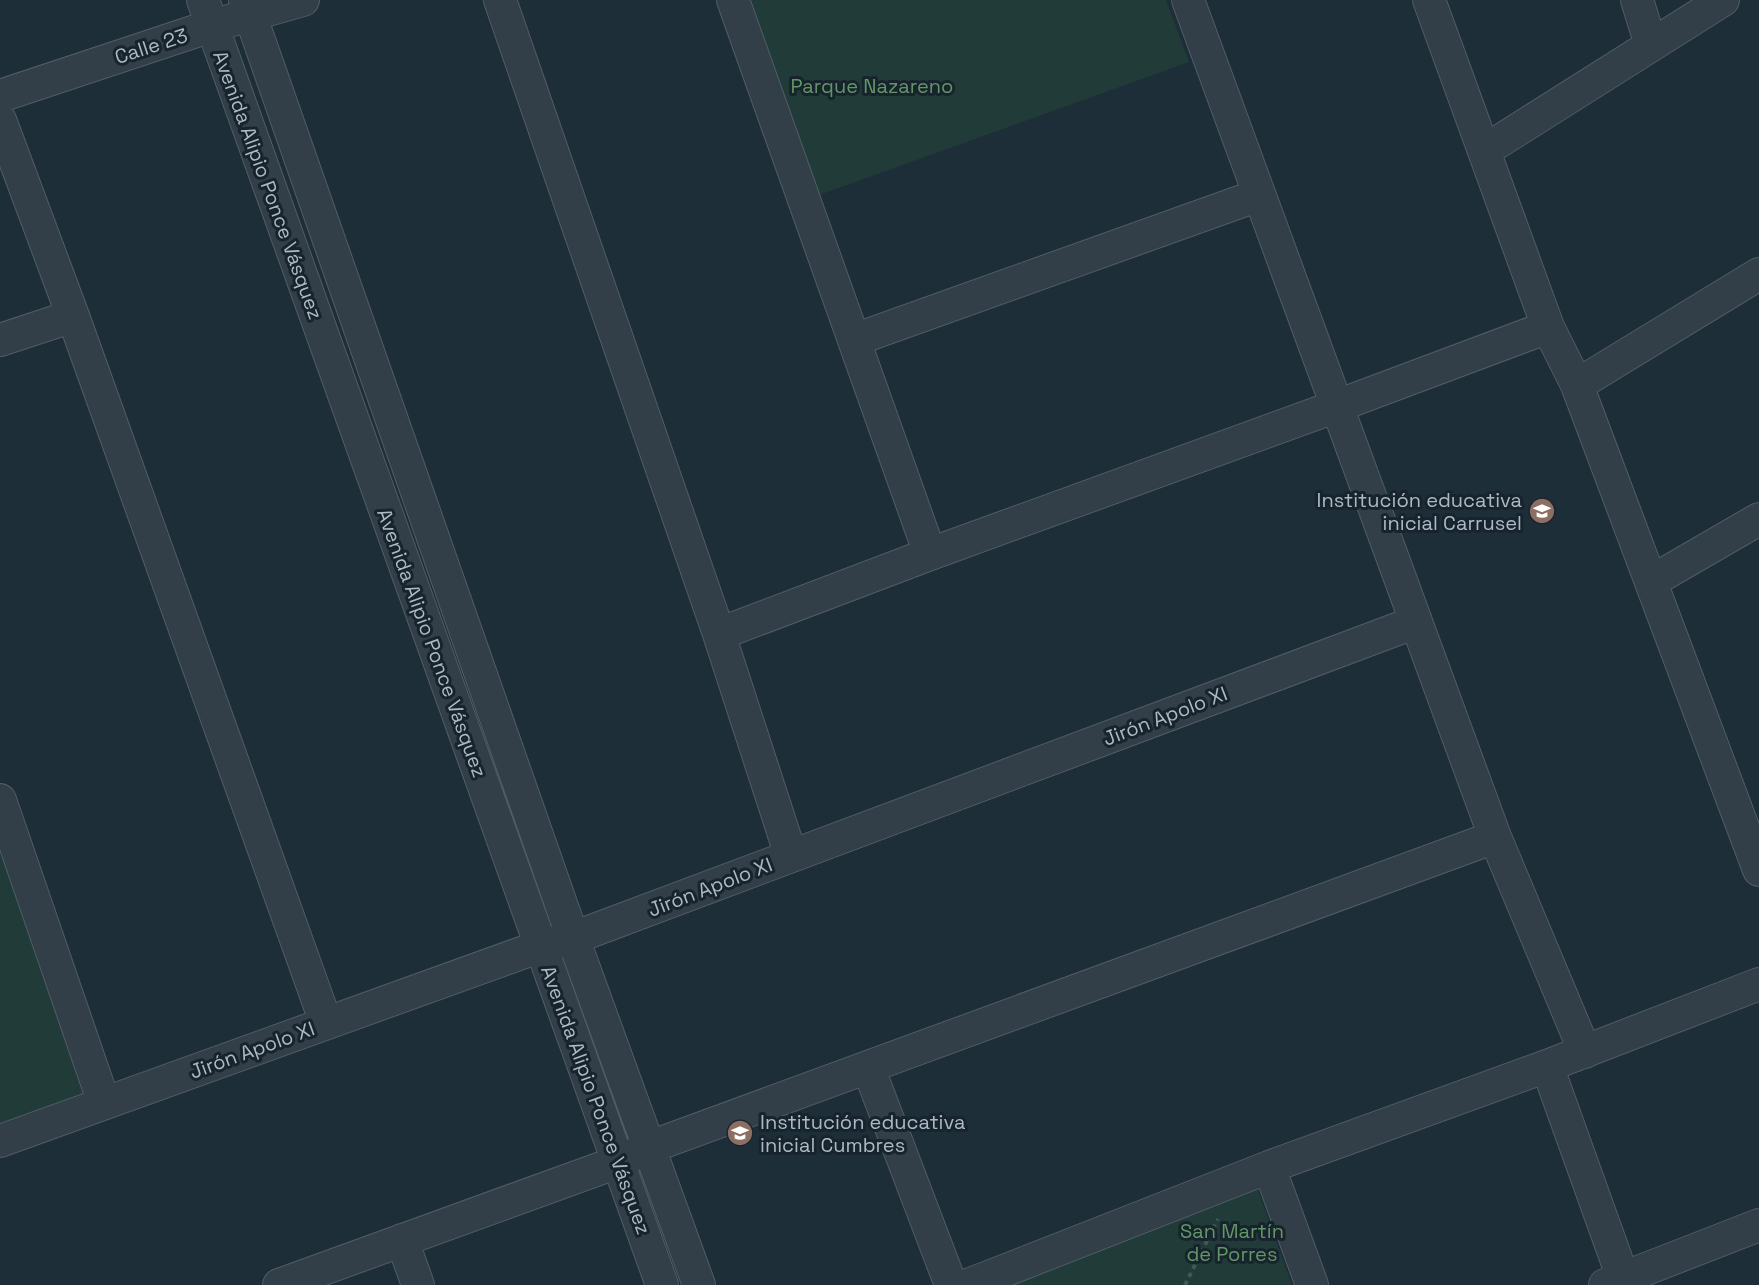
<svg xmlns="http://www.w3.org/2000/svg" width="1759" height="1285" font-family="'Space Grotesk',sans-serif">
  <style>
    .green { fill: #213b39 }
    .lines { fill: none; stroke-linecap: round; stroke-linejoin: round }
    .minor-casing { stroke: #505d67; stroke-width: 34 }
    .path { stroke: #405856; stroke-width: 4; stroke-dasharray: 4.5 4.5; stroke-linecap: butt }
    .minor { stroke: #323f48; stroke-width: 32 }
    .labels { text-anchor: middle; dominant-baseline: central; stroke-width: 6; stroke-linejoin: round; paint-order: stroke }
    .street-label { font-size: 20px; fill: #acbac6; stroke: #18242d }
    .park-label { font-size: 20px; fill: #629765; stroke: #18242d }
    .poi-label { font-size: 20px; fill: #acbac6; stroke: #18242d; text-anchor: end }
  </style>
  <rect width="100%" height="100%" fill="#1e2e38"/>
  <!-- green -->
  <path class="green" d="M750 0H1166L1189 62 819 195Z
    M0 847 87 1096 0 1127Z
    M1257 1188 1292 1285H1015Z"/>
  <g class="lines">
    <!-- minor casing -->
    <g class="minor-casing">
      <path id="minor" d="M203 0 662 1285
        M245 0 573 938 699 1285
        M500 0 719 634 791 856
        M733 0 930 554
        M1188 0 1495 837 1585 1052
        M1429 0 1548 327 1577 385 1759 870
        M1637 0 1651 45
        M0 96 211 26 303 0
        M0 120 73 316 326 1023
        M1484 151 1723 0
        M0 340 73 316
        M854 340 1259 195
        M1577 385 1759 274
        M1652 581 1759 519
        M719 634 930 554 1337 406 1548 327
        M0 800 104 1103
        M1547 1066 1623 1278
        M868 1067 951 1285
        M0 1141 541 946 573 938 1416 622
        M1269 1167 1312 1285
        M402 1240 418 1285
        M279 1285 618 1162 650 1147 1495 837
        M968 1285 1269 1167 1547 1066 1759 984
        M1605 1285 1759 1225"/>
    </g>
    <!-- path -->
    <path class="path" d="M1185 1285 1218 1219"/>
    <!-- minor -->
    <use href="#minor" class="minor"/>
  </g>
  <!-- icons -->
  <defs>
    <g id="school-disc" transform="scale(1.35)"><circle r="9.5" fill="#8d6e63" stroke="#18242d"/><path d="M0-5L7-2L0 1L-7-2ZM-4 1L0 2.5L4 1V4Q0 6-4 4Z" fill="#fff"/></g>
  </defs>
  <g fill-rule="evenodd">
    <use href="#school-disc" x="1542" y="511"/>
    <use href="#school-disc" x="740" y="1133"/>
  </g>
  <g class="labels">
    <!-- street labels -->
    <g class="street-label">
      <text transform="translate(151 46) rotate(-18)">Calle 23</text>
      <text transform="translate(268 185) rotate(70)">Avenida Alipio Ponce Vásquez</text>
      <text transform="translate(432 643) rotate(70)">Avenida Alipio Ponce Vásquez</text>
      <text transform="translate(1165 716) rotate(-21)">Jirón Apolo XI</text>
      <text transform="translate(710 887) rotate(-21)">Jirón Apolo XI</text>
      <text transform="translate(252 1050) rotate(-20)">Jirón Apolo XI</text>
      <text transform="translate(596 1100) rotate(70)">Avenida Alipio Ponce Vásquez</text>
    </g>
    <!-- park labels -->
    <g class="park-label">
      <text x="872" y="86">Parque Nazareno</text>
      <text x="1232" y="1231">San Martín<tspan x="1232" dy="23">de Porres</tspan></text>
    </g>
    <!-- poi labels -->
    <g class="poi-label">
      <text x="1522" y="500">Institución educativa<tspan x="1522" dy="23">inicial Carrusel</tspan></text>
      <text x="760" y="1122" text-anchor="start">Institución educativa<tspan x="760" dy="23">inicial Cumbres</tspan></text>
    </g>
  </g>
</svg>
